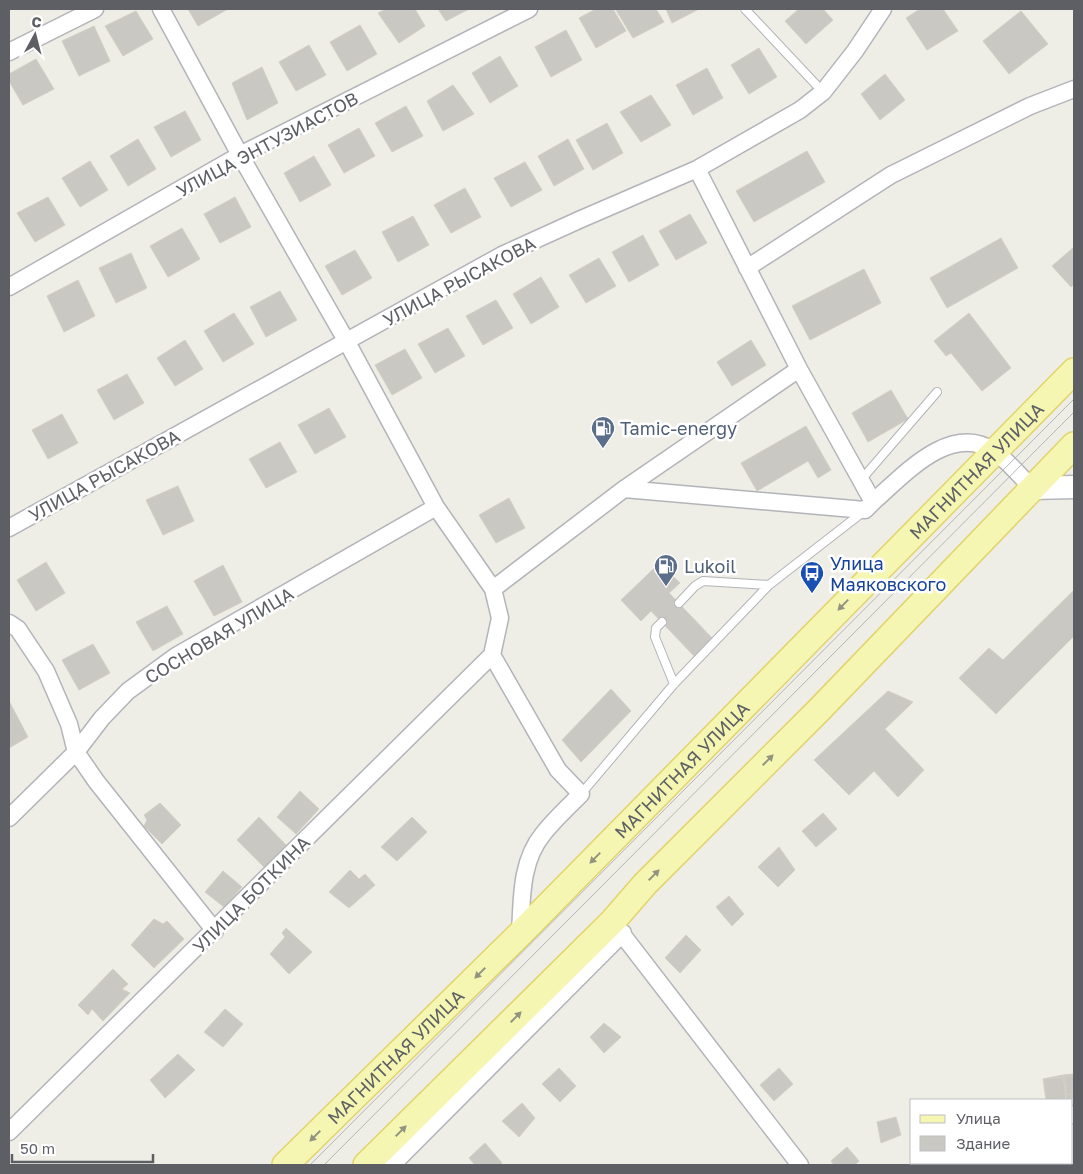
<svg xmlns="http://www.w3.org/2000/svg" width="1083" height="1174" font-family="'Golos Text',sans-serif">
  <style>
    .building { fill: #cac8c2; stroke: #d2d0c5 }
    .lines { fill: none; stroke-linecap: round; stroke-linejoin: round }
    .lane-casing { stroke: #b3b4b9; stroke-width: 10 }
    .street-casing { stroke: #b3b4b9; stroke-width: 19 }
    .secondary-casing { stroke: #b4b6bb; stroke-width: 25 }
    .primary-casing { stroke: #e2d46b; stroke-width: 28 }
    .lane { stroke: #fff; stroke-width: 8 }
    .street { stroke: #fff; stroke-width: 16 }
    .secondary { stroke: #fff; stroke-width: 22 }
    .primary { stroke: #f6f6b3; stroke-width: 25 }
    .tram { stroke: #b5b6b6; stroke-width: 1 }
    .oneway { fill: #939480 }
    .labels { text-anchor: middle; dominant-baseline: central; stroke-width: 5; stroke-linejoin: round; paint-order: stroke }
    .street-label { font-size: 18px; fill: #5d5f64; stroke: #fff }
    .service-label { font-size: 18px; fill: #4e5e75; stroke: #fff; text-anchor: start }
    .transit-label { font-size: 18px; fill: #164399; stroke: #fff; text-anchor: start }
  </style>
  <rect width="100%" height="100%" fill="#eeede6"/>
  <!-- building -->
  <path class="building" d="M188 9H228L198 26Z
    M386 9H415L425 26 399 43 378 13Z
    M438 9H469L446 21Z
    M596 9H613L626 31 596 48 579 18Z
    M619 9H656L664 22 633 38 616 10Z
    M666 9H699L672 23Z
    M799 9H823L833 20 806 44 785 21Z
    M920 9H943L958 31 927 50 906 18Z
    M136 11 153 39 123 56 105 26Z
    M1021 11 1048 44 1009 74 983 41Z
    M360 25 377 54 347 71 330 42Z
    M94 26 110 61 79 76 62 41Z
    M566 30 582 60 551 77 535 47Z
    M309 45 326 75 296 91 279 62Z
    M759 48 777 77 749 94 731 65Z
    M500 56 518 86 490 103 472 73Z
    M36 59 54 89 23 105 9 81V74Z
    M262 67 278 103 247 120 232 83Z
    M707 68 723 98 693 115 676 85Z
    M885 74 905 100 880 120 861 94Z
    M453 85 474 114 443 131 427 101Z
    M651 95 671 125 641 142 620 112Z
    M406 106 423 136 392 152 375 123Z
    M185 111 201 140 171 157 154 127Z
    M607 123 623 153 593 170 576 140Z
    M359 128 375 156 344 173 328 145Z
    M138 139 156 169 128 186 110 156Z
    M568 139 584 169 554 186 538 156Z
    M807 151 825 182 754 222 736 191Z
    M314 156 331 185 300 202 284 173Z
    M90 161 108 190 80 207 62 178Z
    M525 162 542 190 511 207 494 178Z
    M465 188 481 217 451 233 434 205Z
    M48 197 65 225 35 242 17 213Z
    M235 197 251 227 220 243 204 214Z
    M690 214 707 243 676 260 659 231Z
    M413 216 429 245 398 262 382 232Z
    M182 228 200 259 168 277 150 246Z
    M643 235 659 265 629 282 612 252Z
    M1001 238 1018 268 947 308 930 278Z
    M1074 247V284L1071 287 1052 266Z
    M355 250 372 278 342 295 325 266Z
    M131 253 147 288 116 303 99 268Z
    M599 258 616 286 586 303 569 275Z
    M864 269 881 303 810 340 792 306Z
    M541 277 559 307 531 324 513 294Z
    M78 280 95 316 64 332 47 296Z
    M280 291 297 320 266 337 250 307Z
    M496 300 513 328 483 345 466 316Z
    M234 313 254 344 223 362 204 331Z
    M969 313 1011 368 982 391 951 353 946 356 934 341Z
    M448 328 465 356 435 373 418 344Z
    M185 340 203 369 175 386 157 358Z
    M751 340 766 365 732 386 717 362Z
    M405 349 422 378 392 395 375 365Z
    M127 374 144 403 114 420 97 390Z
    M891 390 908 419 868 442 852 413Z
    M329 408 346 437 315 454 298 425Z
    M62 414 78 443 48 459 32 430Z
    M806 426 831 470 818 478 808 461 757 491 741 463Z
    M280 442 297 472 266 488 249 459Z
    M178 486 194 521 163 535 146 500Z
    M509 498 525 528 496 543 479 515Z
    M667 556 676 566 669 572 680 583 669 593 712 638 694 656 651 611 641 621 621 600Z
    M46 562 65 593 36 611 17 580Z
    M223 565 242 602 214 616 194 581Z
    M1074 590V636L996 714 959 678 989 648 1003 660Z
    M167 606 183 634 153 651 136 622Z
    M93 644 110 673 79 690 62 660Z
    M611 689 631 711 581 762 562 740Z
    M888 691 913 702 885 729 924 770 898 797 874 771 849 795 814 760Z
    M9 701 28 737 9 748Z
    M300 791 319 809 296 834 277 817Z
    M160 803 181 825 162 844 144 826 147 820 144 815Z
    M823 813 837 829 816 847 802 831Z
    M259 817 286 845 264 867 237 840Z
    M412 817 427 832 397 861 381 847Z
    M779 847 795 870 778 887 758 867Z
    M350 870 359 879 365 874 375 885 349 908 329 892Z
    M223 871 242 887 224 907 205 892Z
    M729 896 744 914 732 926 716 907Z
    M154 919 163 924 167 921 184 939 154 968 131 945Z
    M286 928 312 952 289 974 270 954 285 937 282 933Z
    M686 935 701 950 680 973 665 958Z
    M113 969 128 984 122 989 130 993 103 1021 92 1009 88 1015 78 1005Z
    M225 1009 243 1024 223 1047 204 1032Z
    M604 1023 621 1037 604 1053 590 1037Z
    M178 1054 195 1070 165 1098 150 1080Z
    M559 1068 576 1086 560 1102 542 1084Z
    M779 1068 793 1084 774 1101 760 1085Z
    M1074 1074V1098L1066 1099 1063 1075Z
    M1063 1075 1066 1099 1046 1100 1043 1079Z
    M1074 1076V1094L1067 1095 1065 1077Z
    M1065 1077 1067 1099 1046 1100 1044 1079Z
    M522 1103 535 1118 519 1137 502 1121Z
    M896 1117 901 1135 881 1143 877 1122Z
    M485 1143 502 1163 500 1165H475L469 1158Z
    M847 1147 859 1161 855 1165H834L831 1161Z"/>
  <g class="lines">
    <!-- lane casing -->
    <g class="lane-casing">
      <path id="lane" d="M745 9 823 92
        M861 480 937 392
        M679 603 695 586 703 581 769 585
        M662 622 656 628 655 637 674 684
        M581 794 674 684 769 585 863 512"/>
    </g>
    <!-- street casing -->
    <g class="street-casing">
      <path id="street" d="M161 9 240 155 347 342 436 507 493 589 500 618 492 655 558 770 581 794C568 807 554 820 543 834 520 862 522 900 520 934
        M9 52 95 9
        M697 169 799 369 873 502
        M747 268 891 175 1030 106 1074 89
        M9 287 240 155 529 9
        M624 489 865 510 873 502C904 475 950 422 994 451 1007 460 1021 477 1032 488
        M9 528 502 255 579 220 697 169 800 110 823 92 855 51 883 9
        M493 589 624 489 799 369
        M9 623 18 629 46 671 69 724 76 752 96 781 215 931
        M9 818 76 752 102 718 128 691 176 656 436 507
        M615 925 800 1165
        M1072 1115 1074 1114
        M9 1132 492 655
        M392 1165 623 933
        M937 1165 942 1163"/>
    </g>
    <!-- secondary casing -->
    <g class="secondary-casing">
      <path id="secondary" d="M1032 488 1074 487"/>
    </g>
    <!-- primary casing -->
    <g class="primary-casing">
      <g id="primary">
        <path id="s1" d="M285 1165 520 934 1074 371"/>
        <path d="M366 1165 612 922 645 884 819 710 1074 445"/>
      </g>
    </g>
    <!-- lane -->
    <use href="#lane" class="lane"/>
    <!-- street -->
    <use href="#street" class="street"/>
    <!-- secondary -->
    <use href="#secondary" class="secondary"/>
    <!-- primary -->
    <use href="#primary" class="primary"/>
    <!-- tram -->
    <path class="tram" d="M310 1165 1074 399
      M324 1165 1074 412"/>
  </g>
  <!-- one-way arrows -->
  <defs><path id="oneway-solid" d="M-6-.8H1V-3.2L6.5 0L1 3.2V.8H-6Z" transform="scale(1.25)"/></defs>
  <g class="oneway">
    <use href="#oneway-solid" transform="translate(843 605) rotate(134)"/>
    <use href="#oneway-solid" transform="translate(768 760) rotate(-45)"/>
    <use href="#oneway-solid" transform="translate(595 858) rotate(134)"/>
    <use href="#oneway-solid" transform="translate(654 875) rotate(-45)"/>
    <use href="#oneway-solid" transform="translate(480 973) rotate(135)"/>
    <use href="#oneway-solid" transform="translate(516 1017) rotate(-45)"/>
    <use href="#oneway-solid" transform="translate(401 1131) rotate(-45)"/>
    <use href="#oneway-solid" transform="translate(315 1136) rotate(135)"/>
  </g>
  <!-- icons -->
  <defs>
    <g id="fuel-pin" transform="scale(1.25)"><path d="M0 17L-7.5 6A9.5 9.5 0 1 1 7.5 6Z" fill="#5c6f8a" stroke="#fff"/><path d="M-5.5-6h7V0h2V4h1.3V-2.5L3-4.5l.8-.8L6-3V5H2.5V1h-1V6h-7ZM-4.2-4.7v3.2H.2V-4.7Z" fill="#fff"/></g>
    <g id="bus-pin" transform="scale(1.25)"><path d="M0 17L-7.5 6A9.5 9.5 0 1 1 7.5 6Z" fill="#1a4fb4" stroke="#fff"/><path d="M-5-6H5V4H4V6H2V4H-2V6H-4V4H-5ZM-3.5-4V0h7V-4ZM-3.5 1.2v1.5H-2V1.2ZM2 1.2v1.5H3.5V1.2Z" fill="#fff"/></g>
  </defs>
  <g fill-rule="evenodd">
    <use href="#fuel-pin" x="603" y="428"/>
    <use href="#fuel-pin" x="666" y="566"/>
    <use href="#bus-pin" x="812" y="573"/>
  </g>
  <g class="labels">
    <!-- street labels -->
    <g class="street-label">
      <text transform="translate(267 144) rotate(-28)">УЛИЦА ЭНТУЗИАСТОВ</text>
      <text transform="translate(459 281) rotate(-28)">УЛИЦА РЫСАКОВА</text>
      <text stroke="none"><textPath href="#s1" startOffset="980">МАГНИТНАЯ УЛИЦА</textPath></text>
      <text transform="translate(104 475) rotate(-29)">УЛИЦА РЫСАКОВА</text>
      <text transform="translate(219 635) rotate(-31)">СОСНОВАЯ УЛИЦА</text>
      <text stroke="none"><textPath href="#s1" startOffset="560">МАГНИТНАЯ УЛИЦА</textPath></text>
      <text transform="translate(251 894) rotate(-45)">УЛИЦА БОТКИНА</text>
      <text stroke="none"><textPath href="#s1" startOffset="155">МАГНИТНАЯ УЛИЦА</textPath></text>
    </g>
    <!-- service labels -->
    <g class="service-label">
      <text x="620" y="428">Tamic-energy</text>
      <text x="684" y="566">Lukoil</text>
    </g>
    <!-- transit labels -->
    <g class="transit-label">
      <text x="830" y="563">Улица<tspan x="830" dy="21">Маяковского</tspan></text>
    </g>
  </g>
  <!-- border -->
  <rect width="1083" height="1174" fill="none" stroke="#5d5f64" stroke-width="20"/>
  <!-- legend -->
  <rect x="910" y="1099" width="162" height="65" fill="#ffffff" stroke="#bebfc1"/>
  <rect x="920" y="1115" width="25" height="8" fill="#f6f6b3" stroke="#bebfc1"/>
  <text x="956" y="1124" font-size="15" fill="#5d5f64">Улица</text>
  <rect x="920" y="1136" width="25" height="15" fill="#cac8c2" stroke="#bebfc1"/>
  <text x="956" y="1149" font-size="15" fill="#5d5f64">Здание</text>
  <!-- north arrow -->
  <g transform="translate(35 35) rotate(7)" stroke="#ffffff" stroke-width="4" paint-order="stroke">
  <path d="M0-4L9 19L0 12L-9 19Z" fill="#5d5f64"/>
  <text y="-8" font-size="14" font-weight="bold" text-anchor="middle" fill="#5d5f64">С</text>
  </g>
  <!-- scale -->
  <path d="M12 1154v8h141v-8" fill="none" stroke="#5d5f64" stroke-width="2.5"/>
  <text x="20" y="1154" font-size="15" fill="#5d5f64" stroke="#ffffff" stroke-width="4" paint-order="stroke">50 m</text>
</svg>
